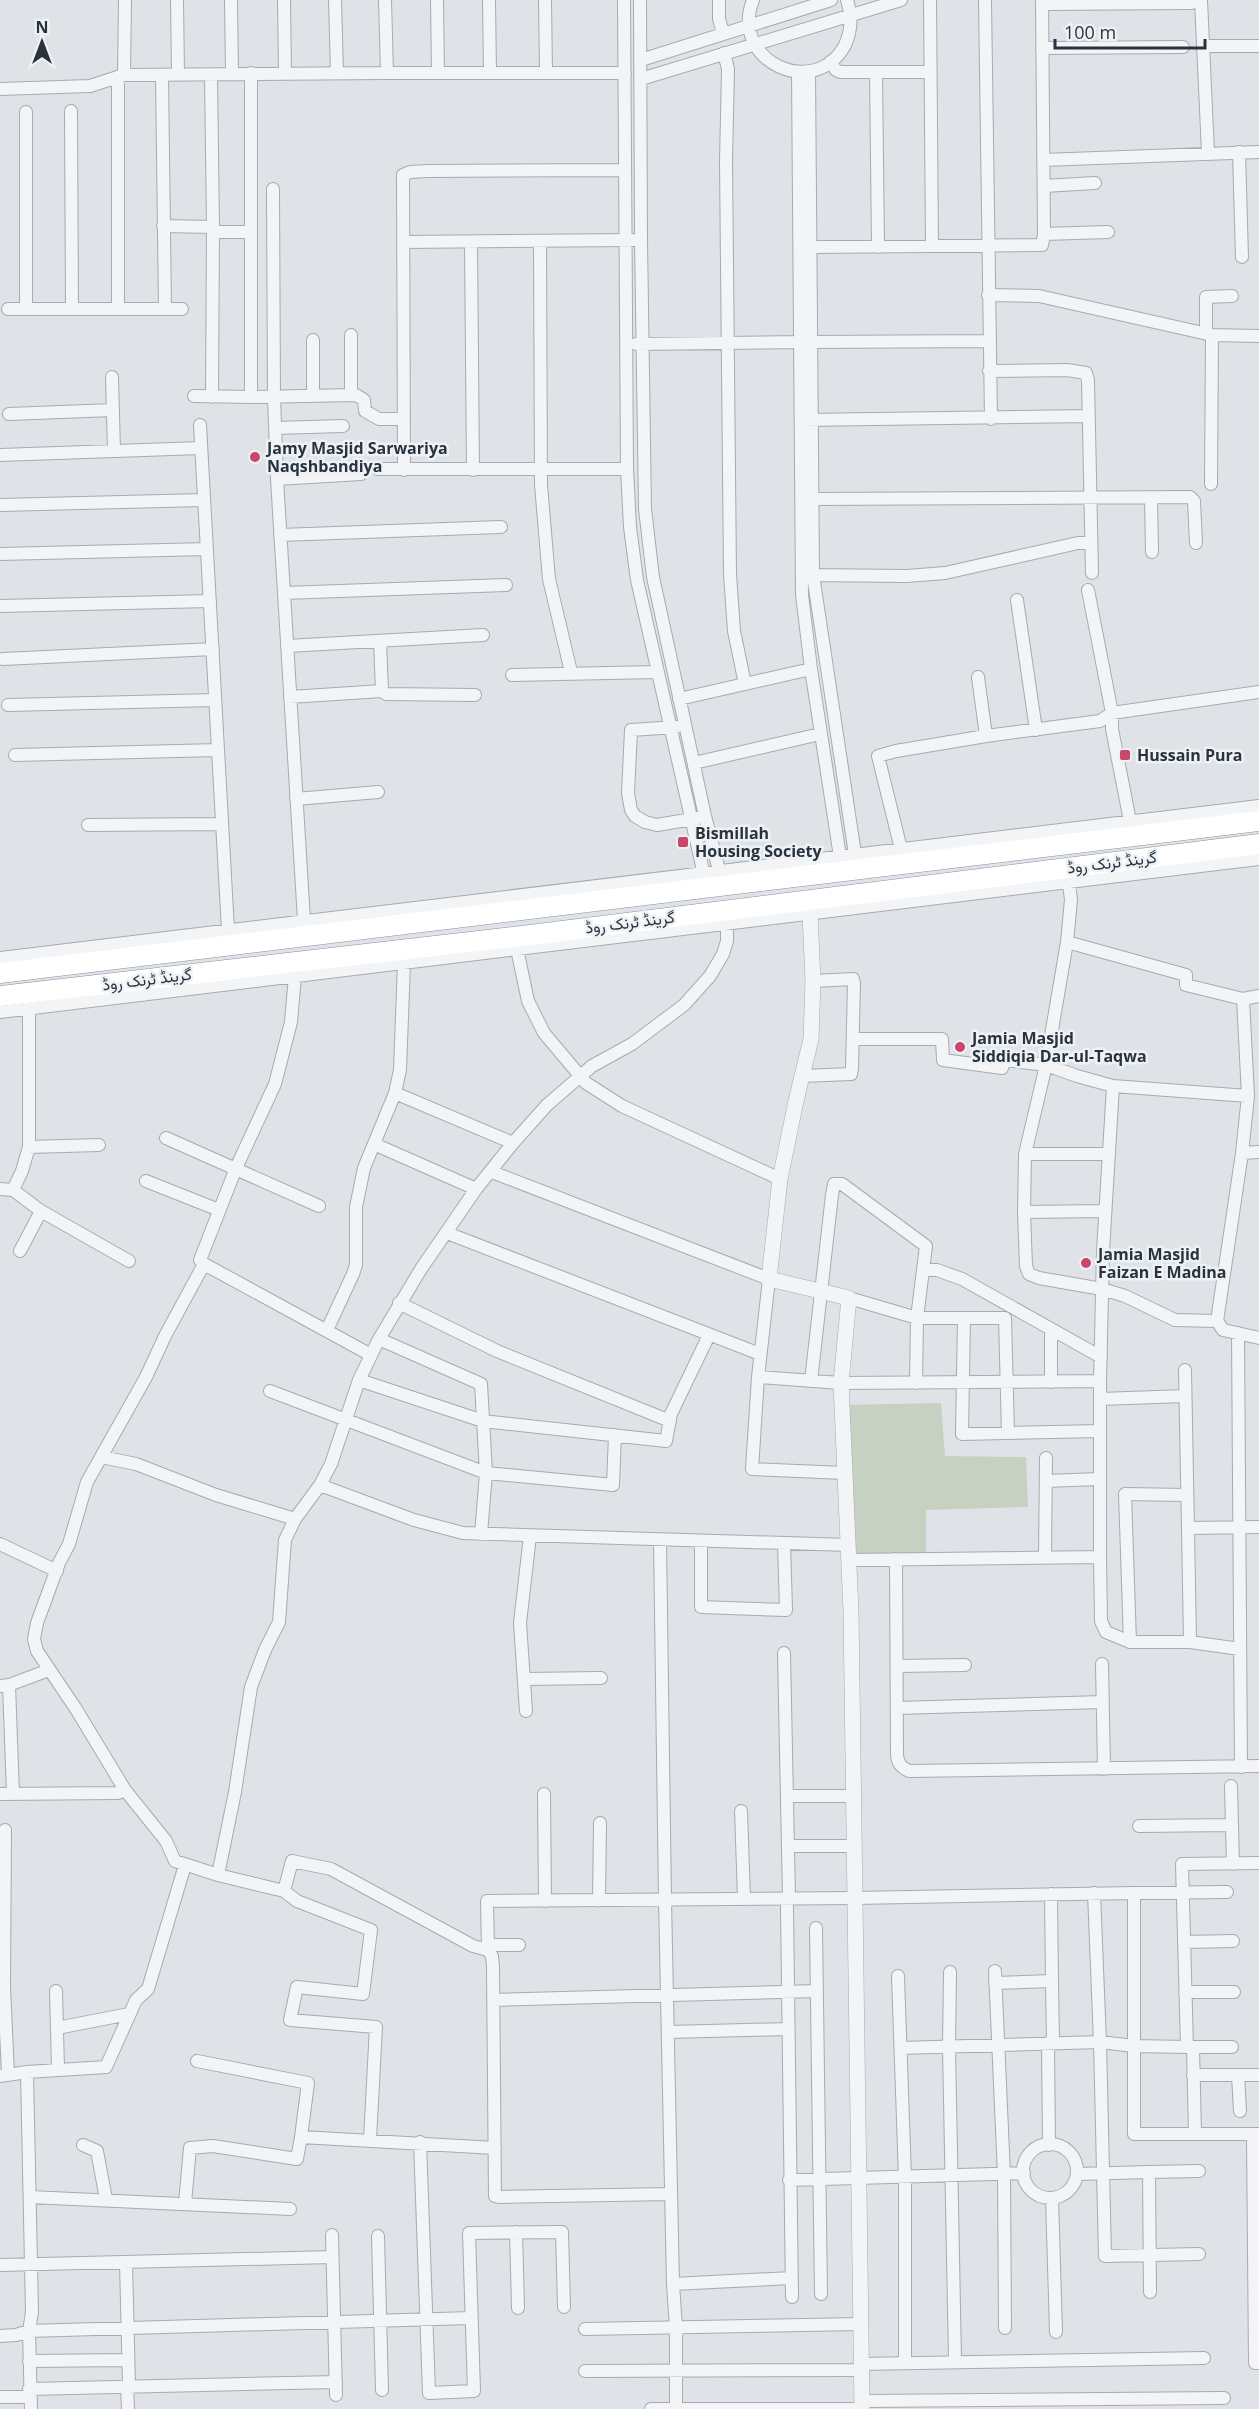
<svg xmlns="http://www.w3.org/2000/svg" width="1259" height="2409" font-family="'Open Sans',Vazirmatn,sans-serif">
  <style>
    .green { fill: #c7d1c1 }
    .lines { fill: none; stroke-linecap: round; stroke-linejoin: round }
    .minor-casing { stroke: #a5abb2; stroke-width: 14 }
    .tertiary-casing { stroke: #a5abb2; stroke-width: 16 }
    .trunk-casing { stroke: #87929e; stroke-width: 21 }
    .minor { stroke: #f2f4f6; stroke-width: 12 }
    .tertiary { stroke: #f2f4f6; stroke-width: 15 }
    .trunk { stroke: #fff; stroke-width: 20 }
    .poi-dot { fill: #c94869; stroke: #eef2f5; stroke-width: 2 }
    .labels { text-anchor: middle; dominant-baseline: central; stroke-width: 5; stroke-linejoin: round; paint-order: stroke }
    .poi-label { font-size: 16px; font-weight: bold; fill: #29333e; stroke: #eef2f5; text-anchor: start }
    .street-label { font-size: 16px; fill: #29333e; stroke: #eef2f5 }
  </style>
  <rect width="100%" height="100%" fill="#dfe3e8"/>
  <!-- green -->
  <path class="green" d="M941 1403 945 1456 1026 1457 1028 1507 926 1510V1559L848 1560 842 1405Z"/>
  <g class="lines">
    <!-- minor casing -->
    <g class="minor-casing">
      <path id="minor" d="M177 0 178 75
        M231 0 232 74
        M284 0 285 73
        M335 0 337 73
        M385 0 387 73
        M437 0 438 73
        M489 0 490 73
        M545 0 546 72
        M624 0 627 469 630 527 637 580 705 879
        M640 0 641 239 645 509 653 577 705 816 719 870
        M719 0V19L723 33
        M753 0C729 61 815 101 845 45 852 30 852 15 847 0
        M930 0 932 246
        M985 0 991 419
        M1201 0 1208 153
        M1042 4 1192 3
        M1203 46H1259
        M1042 48 1183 47
        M724 53 728 69 726 161 730 574 734 631 745 684
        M641 60 831 0
        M830 62 836 70 840 72H930
        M809 71 813 575 855 854
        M798 72 802 595 811 669 841 863
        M876 73 878 247
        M124 75 125 0
        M211 75 213 227 212 397
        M162 76 165 309
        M641 79 901 0
        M0 89 90 86 124 75 387 73H625
        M71 111 72 309
        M1239 152 1242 257
        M1043 160 1259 152
        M1044 186 1095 183
        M273 189 274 397 277 479 304 920
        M163 226 213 227
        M213 232H251
        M1044 234 1108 232
        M540 241 541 485 549 579 571 672
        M403 242 633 240
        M471 242 473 470
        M810 247 1042 245 1044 234 1042 0
        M988 295 1039 296 1212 335 1259 336
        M8 309H182
        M26 309V112
        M118 309V78
        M1206 334V297L1232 296
        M351 335V395
        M811 342 988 341
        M636 344 800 342
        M989 371 1067 370 1086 373 1088 380 1092 573
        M112 377 114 451
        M313 395V340
        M194 396 251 397 356 395 364 400 365 411 379 419H402
        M251 397V73
        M9 414 113 410
        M803 420 1089 416
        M200 425 228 930
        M275 428 343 426
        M0 455 201 448
        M378 469H627
        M404 470 403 175 410 172 427 171 625 170
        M277 479 361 474
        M1211 484 1212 335
        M1151 497 1152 552
        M812 499 1190 497 1194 501 1196 543
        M0 505 204 500
        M280 535 501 527
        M0 554 207 549
        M806 575 907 576 945 573 1078 543H1091
        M1088 590 1112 713V729L1130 821
        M284 593 506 585
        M1017 600 1036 730
        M0 606 210 601
        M380 641 382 691
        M287 646 483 635
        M3 659 213 649
        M512 675 657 672
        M978 677 986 736
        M290 697 382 691 386 694 475 695
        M679 699 811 669
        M8 705 215 700
        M676 727 631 730 628 793 631 810 635 816 645 822 657 825 698 818
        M15 755 218 750
        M694 763 820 734
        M296 799 378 792
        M88 825 222 824
        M901 849 878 756 896 751 986 736 1100 721 1112 713 1259 692
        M1069 884 1071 900 1067 942 1186 975V985L1243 999 1248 1096 1242 1153 1259 1152
        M1067 942 1046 1065 1077 1076 1113 1086 1248 1096
        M517 949 528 1001 544 1033 586 1083 622 1106 780 1179
        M0 958 1259 806
        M295 976 291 1022 275 1084 236 1168 200 1260 204 1264 371 1355
        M1243 999 1259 996
        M0 1012 1259 859
        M853 1039H942L943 1060 1002 1068 1005 1060 1046 1065 1025 1154 1024 1212 1026 1266 1029 1274 1039 1278 1102 1289 1125 1296 1175 1320 1217 1321 1242 1153
        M802 1076 851 1074 852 1068 854 983 853 979 813 981
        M395 1093 513 1143
        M166 1138 319 1206
        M374 1144 476 1189
        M29 1147 99 1145
        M1025 1154H1109
        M492 1172 769 1279 758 1377 752 1469 845 1473
        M146 1181 219 1210
        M0 1189 13 1190 22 1171 29 1147V1009
        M13 1190 41 1211 129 1261
        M1024 1212 1105 1211
        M447 1233 760 1354
        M20 1251 41 1211
        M204 1264 165 1336 146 1377 87 1482 69 1544 59 1563 37 1623 34 1639 37 1651 76 1709 125 1790 166 1841 175 1861 218 1875 284 1891 292 1861 331 1869 473 1946 488 1950
        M923 1270H937L962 1279 1101 1357
        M849 1298 917 1318H1005L1008 1433
        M399 1303 497 1351 670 1421
        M964 1318 962 1434 1100 1431
        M1217 1321 1223 1330 1259 1338
        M327 1330 353 1274 356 1265V1207L364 1168 395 1093 400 1070 404 963
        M1051 1331V1382
        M1238 1333 1241 1767
        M379 1339 481 1384 486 1473 481 1534
        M1185 1370 1188 1528 1259 1527
        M758 1377 841 1383 1100 1381 1103 1251 1113 1086
        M359 1380 483 1421 666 1441 671 1414 709 1335
        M811 1381 832 1195 834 1184H842L926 1246 917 1318 916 1383
        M270 1391 486 1473 613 1485 615 1435
        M1100 1399 1185 1396
        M101 1457 136 1464 216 1495 295 1519
        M1046 1481 1100 1479
        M320 1485 414 1520 463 1533 848 1545
        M1188 1528 1190 1642 1240 1649
        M660 1540 665 1900 673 2284 676 2328V2409
        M701 1542V1607L786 1610 784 1543
        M0 1544 57 1571
        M1100 1557 1101 1621 1106 1632 1130 1642H1190
        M1045 1558 1046 1458
        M896 1559 897 1755C898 1764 901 1767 909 1771L1259 1766
        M848 1560 1100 1557V1381
        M1130 1642 1125 1494 1187 1495
        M784 1653 789 1898
        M1102 1664 1104 1769
        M897 1666 965 1665
        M524 1679 601 1678
        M9 1685 13 1793
        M0 1686 9 1685 49 1670
        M897 1708 1103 1702
        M526 1711 520 1623 530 1536
        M1231 1786 1233 1864
        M0 1794 118 1793 125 1790
        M544 1794 545 1901
        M787 1796H853
        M741 1811 744 1898
        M1139 1826 1232 1825
        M5 1830 4 1986 8 2075
        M788 1846H854
        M218 1875 235 1792 251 1687 265 1650 279 1622 285 1540 295 1519 320 1485 331 1464 359 1380 379 1339 421 1269 476 1189 513 1143 547 1105 592 1066 632 1044 684 1005 710 976 723 954 727 941V924
        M284 1891 297 1901 371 1930 363 1994 297 1987 290 2020 376 2027 370 2140
        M1227 1892 1134 1893V2134H1259
        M1094 1893 1100 2042 1105 2256 1199 2254
        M599 1901 600 1823
        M787 1907 792 2297
        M816 1928 821 2294
        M1184 1942 1233 1941
        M488 1945H519
        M995 1971 1004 2175 1005 2328
        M950 1972 949 2047 955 2361
        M898 1976 905 2178V2362
        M1052 1981 1053 2043
        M995 1983 1052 1981 1051 1894
        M56 1991 58 2070
        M1185 1992H1234
        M493 2000 817 1991
        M57 2028 129 2014
        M669 2032 787 2029
        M1048 2043 1049 2145
        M1187 2047H1232
        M1193 2047 1195 2134
        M901 2048 1100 2042 1134 2046 1187 2047 1182 1864 1259 1863
        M197 2061 308 2083 301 2137 495 2148
        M27 2072 32 2312 29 2331 31 2409
        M1193 2075H1259
        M1238 2075 1240 2111
        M0 2076 27 2072 106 2067 136 2000 148 1989 185 1865
        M1253 2135 1255 2363H1259
        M420 2142 429 2393 474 2391 469 2233 562 2232 564 2307
        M1023 2171a27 27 0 1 1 54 0a27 27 0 1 1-54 0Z
        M83 2145 97 2151 106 2199
        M1149 2172 1199 2171
        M1077 2174 1149 2172 1150 2292
        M789 2180 1024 2173
        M671 2194 499 2197 495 2196 493 1967 492 1956 488 1950 487 1901 855 1898 1134 1893
        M30 2197 290 2209
        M1052 2198 1056 2332
        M185 2203 190 2148 213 2146 297 2159 301 2137
        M516 2232 518 2308
        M332 2235 336 2395
        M378 2236 382 2390
        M126 2263 129 2385
        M0 2265 332 2257
        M673 2284 791 2278
        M585 2329 860 2324
        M0 2336 16 2335 29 2331 471 2318
        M29 2361 128 2360
        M861 2364 1204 2358
        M585 2371 861 2370
        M127 2386 128 2409
        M29 2389 336 2382
        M0 2397H29
        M863 2401 1224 2398
        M651 2409H862"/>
    </g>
    <!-- tertiary casing -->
    <g class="tertiary-casing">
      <path id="tertiary" d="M810 914 813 981 811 1039 796 1101 780 1179 769 1279 849 1298 841 1383 851 1611 862 2409"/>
    </g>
    <!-- trunk casing -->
    <g class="trunk-casing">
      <path id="trunk" d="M0 973 1259 821
        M0 996 522 936 1259 844"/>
    </g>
    <!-- minor -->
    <use href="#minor" class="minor"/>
    <!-- tertiary -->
    <use href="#tertiary" class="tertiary"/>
    <!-- trunk -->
    <use href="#trunk" class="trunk"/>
  </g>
  <!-- markers -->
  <g class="poi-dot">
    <circle cx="255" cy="457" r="6"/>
    <rect x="1119" y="749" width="12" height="12" rx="3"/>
    <rect x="677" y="836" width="12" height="12" rx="3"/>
    <circle cx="960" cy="1047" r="6"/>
    <circle cx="1086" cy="1263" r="6"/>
  </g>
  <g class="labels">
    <!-- poi labels -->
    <g class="poi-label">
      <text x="267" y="448">Jamy Masjid Sarwariya<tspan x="267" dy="18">Naqshbandiya</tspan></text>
      <text x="1137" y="755">Hussain Pura</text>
      <text x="695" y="833">Bismillah<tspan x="695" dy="18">Housing Society</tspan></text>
      <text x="972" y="1038">Jamia Masjid<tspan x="972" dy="18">Siddiqia Dar-ul-Taqwa</tspan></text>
      <text x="1098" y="1254">Jamia Masjid<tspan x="1098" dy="18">Faizan E Madina</tspan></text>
    </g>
    <!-- street labels -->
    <g class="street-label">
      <text transform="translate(1112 862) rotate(-7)">گرینڈ ٹرنک روڈ</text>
      <text transform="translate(630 922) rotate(-7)">گرینڈ ٹرنک روڈ</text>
      <text transform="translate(147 979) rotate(-7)">گرینڈ ٹرنک روڈ</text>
    </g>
  </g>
  <!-- north arrow -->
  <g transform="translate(42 42)" stroke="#eef2f5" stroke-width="4.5" paint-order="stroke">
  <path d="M0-4.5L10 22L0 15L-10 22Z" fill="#29333e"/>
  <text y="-9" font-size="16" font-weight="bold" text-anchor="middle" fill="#29333e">N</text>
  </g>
  <!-- scale -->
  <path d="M1055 39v9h150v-9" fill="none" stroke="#29333e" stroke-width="3"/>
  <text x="1064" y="39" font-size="18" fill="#29333e" stroke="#eef2f5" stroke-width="4.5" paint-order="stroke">100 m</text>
</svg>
